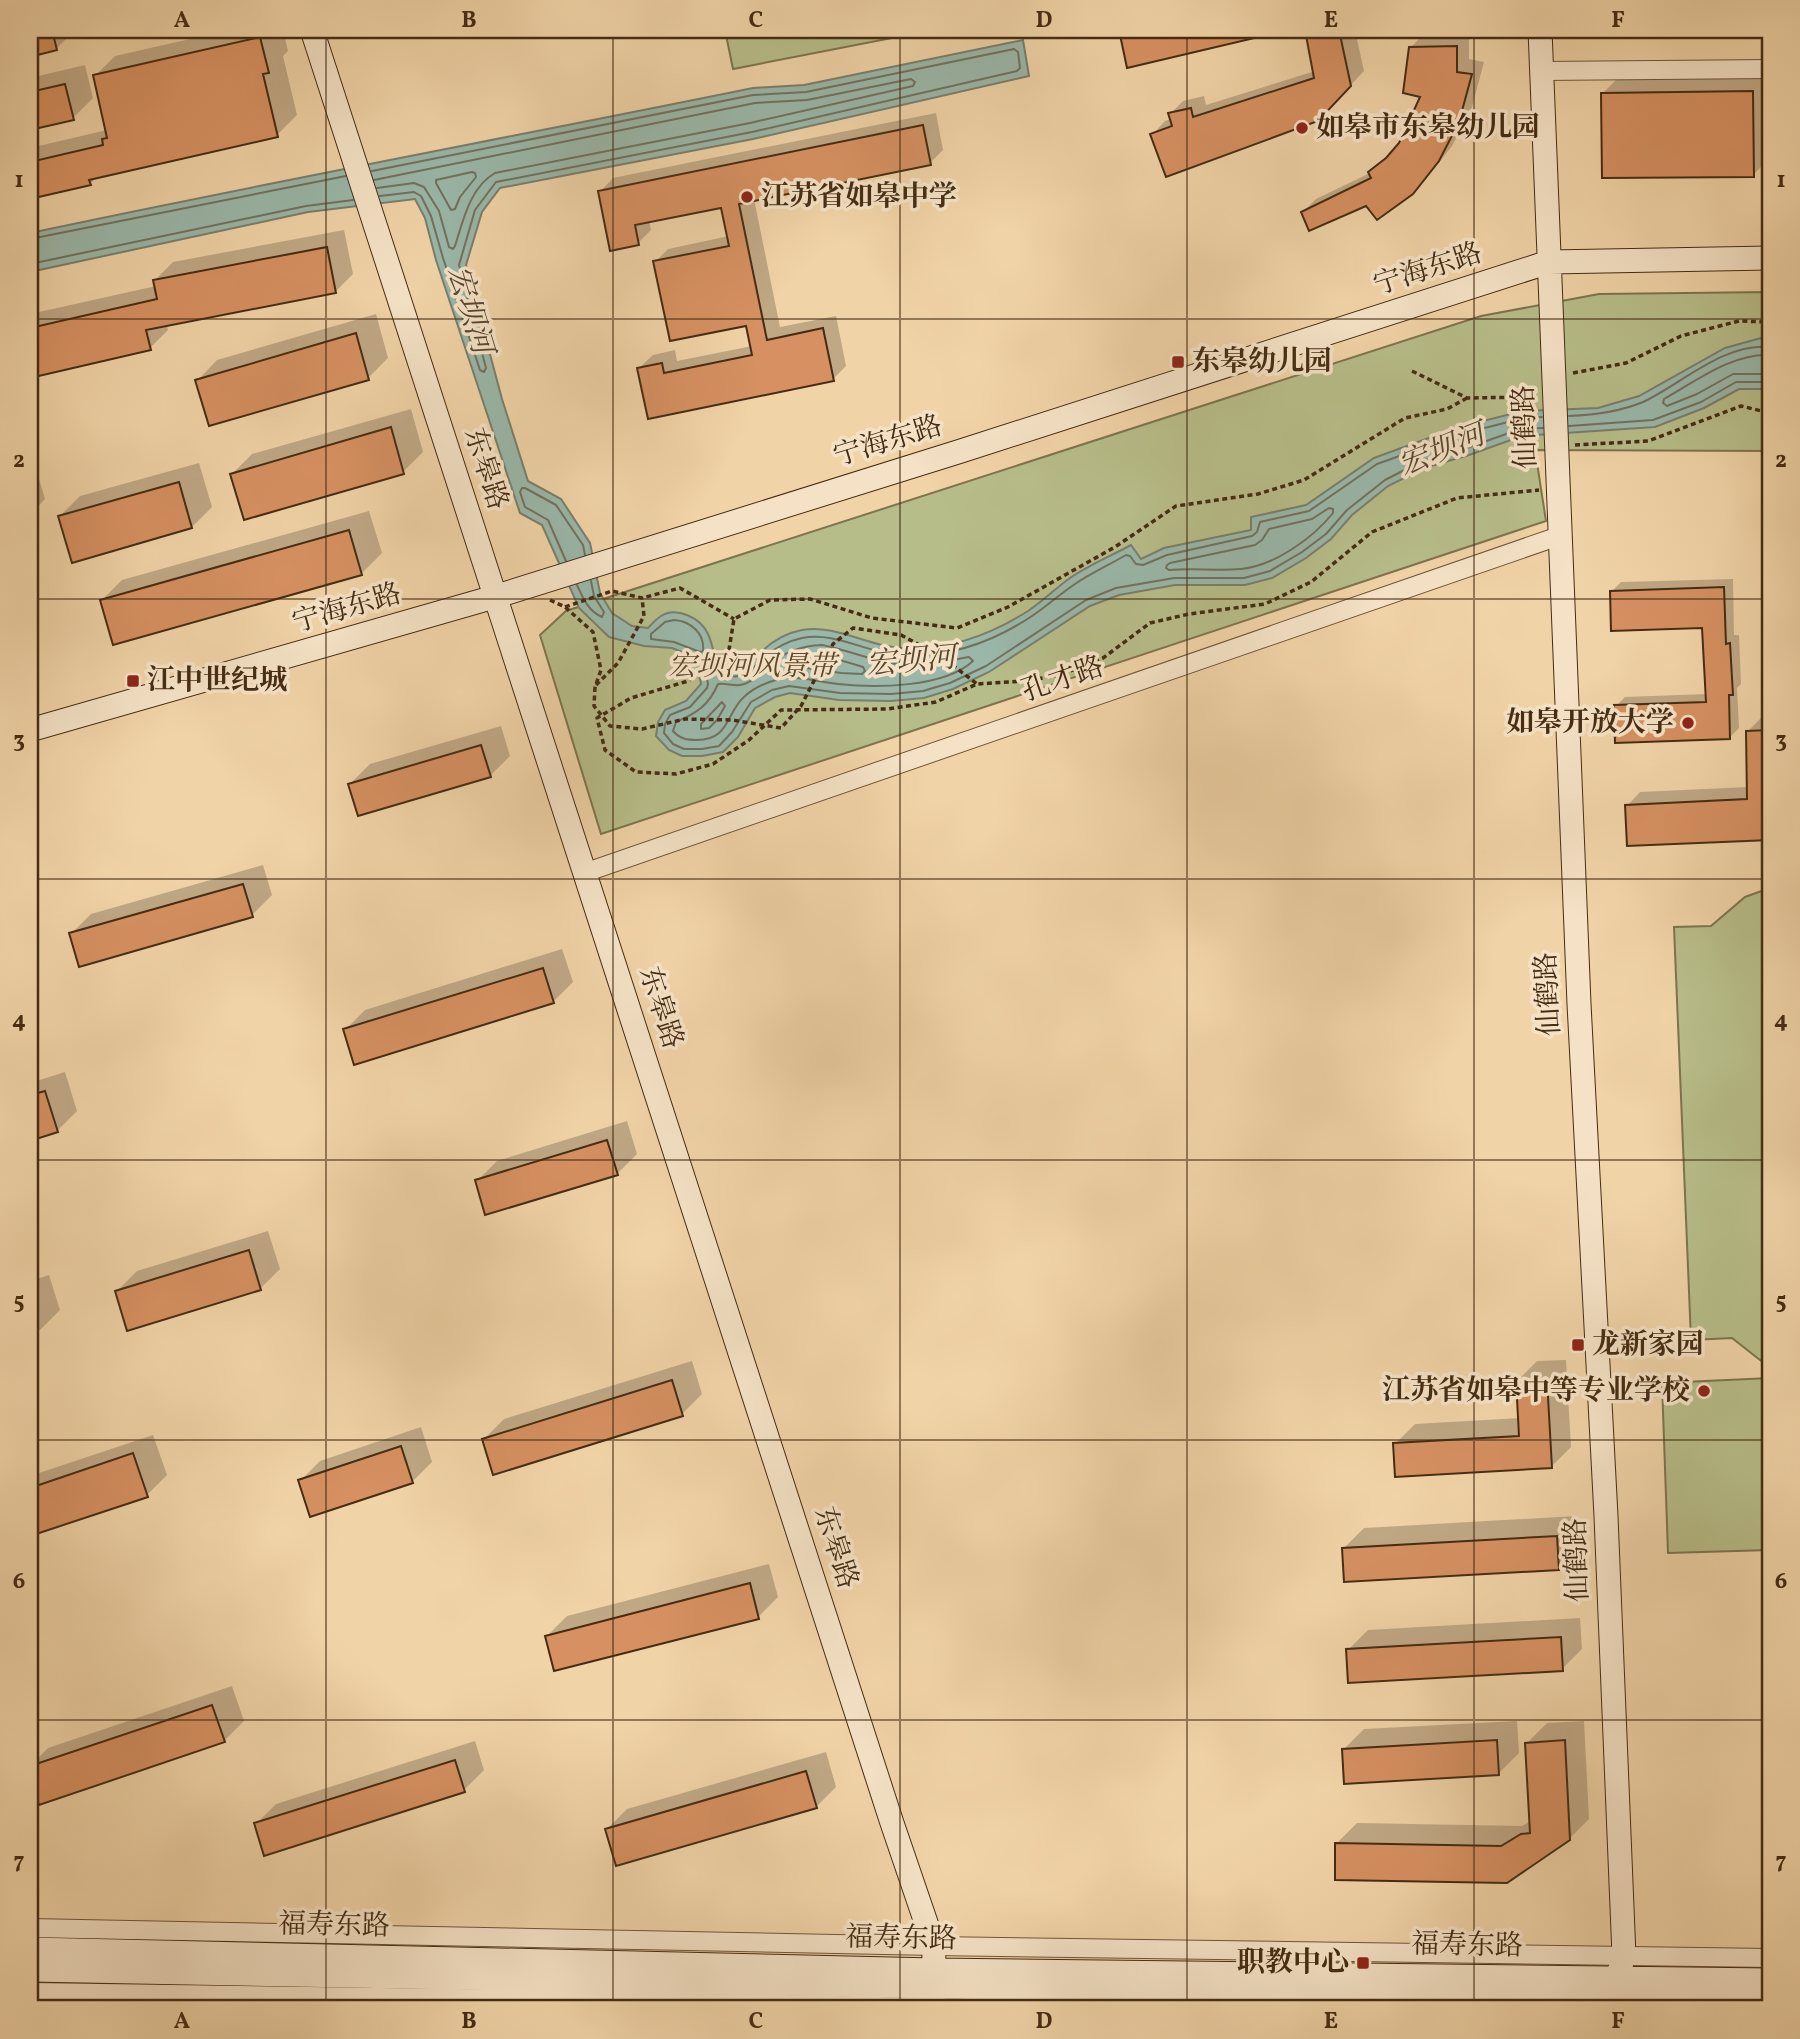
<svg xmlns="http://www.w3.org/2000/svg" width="1800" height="2039" font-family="Vollkorn,'Noto Serif SC',serif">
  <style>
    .green { fill: #b7bd89; stroke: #7e744e; stroke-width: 2 }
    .water { fill: #9ab7a9; stroke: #787f6d; stroke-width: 2 }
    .shadow { fill: #0003 }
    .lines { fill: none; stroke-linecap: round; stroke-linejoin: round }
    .shore { stroke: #70725e; stroke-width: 2 }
    .building { fill: #d69061; stroke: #452c13; stroke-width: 2 }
    .street-casing { stroke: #705638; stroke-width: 20 }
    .secondary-casing { stroke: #452c13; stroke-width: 25 }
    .path { stroke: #452c13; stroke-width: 3.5; stroke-dasharray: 5 3.5; stroke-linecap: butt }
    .street { stroke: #f5e2c6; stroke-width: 18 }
    .secondary { stroke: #f5e2c6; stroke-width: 23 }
    .path-bridge { stroke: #452c13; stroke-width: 3.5; stroke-dasharray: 5 3.5; stroke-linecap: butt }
    .grid { fill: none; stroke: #452c13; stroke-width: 2; stroke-opacity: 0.55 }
    .poi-dot { fill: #8f2418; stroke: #f5e2c6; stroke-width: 2.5 }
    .labels { text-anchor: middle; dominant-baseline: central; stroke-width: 7; stroke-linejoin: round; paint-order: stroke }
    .poi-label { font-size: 28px; font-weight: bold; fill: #452c13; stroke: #f5e2c6; text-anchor: start }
    .street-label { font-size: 28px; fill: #452c13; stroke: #f5e2c6 }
    .park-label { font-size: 28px; font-style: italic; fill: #5c492b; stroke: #f5e2c6 }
    .water-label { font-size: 30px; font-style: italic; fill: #564831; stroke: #f5e2c6 }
    .neatline { fill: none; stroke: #452c13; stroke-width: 2.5 }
    .grid-label { font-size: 23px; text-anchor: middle; font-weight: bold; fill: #452c13 }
  </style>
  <rect width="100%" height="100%" fill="#f0d3a7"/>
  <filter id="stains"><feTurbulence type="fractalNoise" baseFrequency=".00286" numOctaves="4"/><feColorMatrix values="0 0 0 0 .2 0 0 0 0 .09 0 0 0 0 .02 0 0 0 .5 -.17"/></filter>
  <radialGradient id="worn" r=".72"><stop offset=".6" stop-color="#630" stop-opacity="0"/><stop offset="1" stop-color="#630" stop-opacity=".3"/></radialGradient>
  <!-- green -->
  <path class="green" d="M725 30H933L733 69Z
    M1770 292V451L1535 450 1546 521 601 834 540 635 566 611 1481 316 1599 294Z
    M1770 888V1366L1765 1364 1732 1338 1691 1340 1674 927 1711 926 1745 897Z
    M1770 1378V1550L1668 1553 1662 1383Z
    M165 2004 504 2008 522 2009H98L100 2007Z"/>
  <!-- water -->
  <path class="water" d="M1023 40 1029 76 753 139 500 188 482 212 466 265 502 399 528 481 561 499 590 543 600 593 612 613 632 626 648 628C652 624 656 619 661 616 676 606 701 618 708 634 713 644 714 656 717 667 723 667 732 670 738 669 747 666 753 658 760 653 771 642 786 633 802 630 836 624 867 646 901 648 947 651 990 635 1028 611 1043 601 1056 588 1070 578 1089 565 1111 556 1131 545L1141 559 1164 548 1251 530V517L1306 505 1374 458 1459 427 1523 411 1598 408 1639 396 1725 348 1761 338 1770 340V389H1739L1704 408 1655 427 1522 436 1469 455 1424 468 1388 486 1352 515 1331 539 1306 558 1272 578 1245 585H1175L1119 595 1090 606 989 672 953 689 924 698 891 701 839 700 790 693 775 697 755 708 738 737 723 752 702 756H682L669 750 656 736 658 722 665 710 686 701 701 684 695 657 672 648 644 646 609 637 579 608 542 525 520 513 436 260 425 218 415 199 308 212 30 272V233C270 182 512 137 753 88L804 85Z"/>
  <!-- shadow -->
  <path class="shadow" d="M30 30H95L69 36 56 49 30 55Z
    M230 30H283L288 51 283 56 297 115 277 135 98 176 90 184 30 198V148L107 130 95 76 115 56Z
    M1121 30H1280L1128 66Z
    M1306 30H1355L1364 71 1331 106 1152 135 1165 121 1171 119 1170 114 1183 101 1204 96 1206 105 1315 71Z
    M1469 33V59L1484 62 1472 107 1452 146 1426 179 1412 193 1366 204 1303 212 1316 199 1370 173 1401 144 1423 96 1410 48 1424 34Z
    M85 65 93 98 73 118 30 128V78Z
    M1768 76 1770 162H1766L1753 175 1602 94 1618 78Z
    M936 113 943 150 930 163 754 199 780 327 836 316 846 366 833 379 649 417 639 368 653 355 675 350 677 361 752 346 747 324 655 262 668 249 729 236 723 206 649 220 651 230 638 243 600 192 613 178Z
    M344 230 353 274 335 292 167 325 168 330 150 348 30 376V314L156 286 155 280 173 262Z
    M376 314 388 358 368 378 197 381 217 360Z
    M411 409 423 452 403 472 232 474 252 454Z
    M32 455 45 499 30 515V456Z
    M199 463 212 507 192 527 60 516 80 496Z
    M369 511 382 553 362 573 114 643 102 600 122 580Z
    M1733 579 1734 635H1739L1741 684 1737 688 1739 728 1730 737 1616 706 1625 697 1707 694 1703 626 1612 591 1621 582Z
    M1761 718H1770V838L1628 844 1627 806 1640 792 1748 787 1747 732Z
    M501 726 510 756 490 776 350 784 370 764Z
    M263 865 272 895 252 915 71 934 91 914Z
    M562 949 573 982 553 1002 345 1030 365 1010Z
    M65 1072 77 1111 57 1131 30 1139V1083Z
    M627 1121 637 1154 617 1174 477 1181 497 1161Z
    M268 1231 280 1269 260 1289 117 1291 137 1271Z
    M49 1275 60 1310 40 1330 30 1333V1281Z
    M1566 1360 1571 1447 1551 1467 1395 1444 1415 1424 1520 1418 1517 1381 1537 1361Z
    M692 1361 702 1394 682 1414 484 1439 504 1419Z
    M421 1427 432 1462 412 1482 300 1481 320 1461Z
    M153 1435 167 1475 147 1495 30 1534V1476Z
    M1577 1516 1579 1548 1559 1568 1344 1548 1364 1528Z
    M769 1564 778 1597 758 1617 547 1636 567 1616Z
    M1580 1618 1582 1649 1562 1669 1348 1650 1368 1630Z
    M232 1686 244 1721 224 1741 40 1803 30 1772V1766L48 1748Z
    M1517 1721 1519 1753 1499 1773 1344 1749 1364 1729Z
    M1584 1721 1589 1819 1569 1839 1507 1881 1337 1843 1357 1823 1522 1826 1531 1821 1527 1743 1547 1723Z
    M475 1741 484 1770 464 1790 256 1824 276 1804Z
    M826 1752 836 1787 816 1807 607 1829 627 1809Z"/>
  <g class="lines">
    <!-- shore -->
    <path class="shore" d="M372 171 753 95 806 92 1014 49 1018 52 1020 68 1017 71 752 132 496 182 475 210 459 265 486 368 484 372 480 370 443 258 431 216 421 196 414 192 380 196
      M472 172 475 173 476 177 460 197 455 209 451 210 436 183V180Z
      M374 180 755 103 807 100 911 79 915 82 913 86 750 123 495 173C470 187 463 221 455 246L453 249 449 247 439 211 424 187 414 183 377 188
      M30 239 346 176
      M30 264 306 206 353 200
      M1770 355C1732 353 1696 381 1664 399L1663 403 1667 406 1697 394 1733 374H1770
      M1569 416C1594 415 1619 412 1643 402 1683 383 1723 343 1770 347
      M1542 417 1524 418 1461 434 1377 464 1309 511 1260 522 1257 532 1252 536 1167 555 1143 565 1136 564 1130 556 1126 555C1109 565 1091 573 1075 584 1060 594 1047 606 1032 616 993 642 949 658 901 655 868 654 836 631 802 638 788 641 775 648 765 657 757 664 749 674 739 676 729 678 716 673 708 670L706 673 708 684 707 688 690 707 670 715 665 724 664 733 673 744 684 749H702L719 746 732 732 751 702 772 690 789 686 840 693 891 694 923 691 950 683 986 666 1086 600 1116 588 1174 578H1244L1270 571 1302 552 1326 534 1347 510 1385 480 1422 461 1467 448 1520 429 1543 428
      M1569 426 1653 420 1701 402 1736 382H1770
      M1329 508 1333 509V513C1313 538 1274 566 1241 569 1217 571 1193 568 1169 570L1166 568 1167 565 1170 563 1255 545 1262 540 1269 529 1312 519Z
      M566 561 548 520 525 507 520 492 522 488H525L556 505 583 545 585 555
      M577 585C583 598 588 611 602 617L604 612 594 596 591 581
      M674 620C691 621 705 634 703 651L700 652 674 642 651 639V634L665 622Z
      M822 645C847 650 871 660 897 664 921 667 946 661 969 657L973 661C944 688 875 688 838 684 819 682 798 675 779 679 768 682 754 688 745 696 726 712 730 740 697 740 687 740 680 739 673 731L676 722C697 713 709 705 718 684 725 683 733 686 740 685 753 683 762 671 771 663 787 651 802 646 822 645Z
      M807 656C827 656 844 661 863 667L865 671 862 674 841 673 793 666 794 661Z
      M722 702 725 706 717 720 709 728 701 729V724Z"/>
  </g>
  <!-- building -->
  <path class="building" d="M30 30H52L57 50 30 57Z
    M1119 30H1263V36L1127 68Z
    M1305 30H1339L1351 86 1318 121 1166 177 1150 134 1172 126 1168 113 1191 108 1193 117 1314 78Z
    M260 37 269 73 263 74 278 137 89 180 91 185 30 199V162L103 145 102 139 107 138 93 75Z
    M1457 46V72L1472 74 1459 122 1439 161 1413 194 1377 220 1366 206 1309 231 1301 212 1371 178 1368 172 1386 158 1399 143 1420 97 1403 93 1409 47Z
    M65 84 74 120 30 130V92Z
    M1753 91 1754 177 1602 178 1601 93Z
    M923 125 931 165 739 204 767 340 823 328 834 381 648 419 637 368 662 363 664 373 752 355 746 326 670 341 653 261 729 246 721 208 635 225 639 245 610 251 598 191Z
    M327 247 336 293 146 330 151 350 30 378V328L157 299 153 280Z
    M356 333 369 380 209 426 195 380Z
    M391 427 404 474 244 520 230 474Z
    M179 482 192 528 72 563 58 516Z
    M349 530 362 575 113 645 100 600Z
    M1724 587 1726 644 1730 643 1733 695H1729L1730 739 1615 743 1614 705 1706 702 1702 628 1611 631 1610 591Z
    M1770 730V840L1627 846 1625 805 1747 799 1746 731Z
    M481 745 491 777 358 816 348 784Z
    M243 884 253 917 79 967 69 933Z
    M543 968 554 1003 354 1065 343 1029Z
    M45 1091 58 1132 30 1141V1095Z
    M607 1140 618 1175 485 1215 475 1180Z
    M249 1250 261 1290 127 1331 115 1291Z
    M1547 1379 1552 1468 1395 1477 1393 1443 1519 1436 1516 1380Z
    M672 1380 683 1416 493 1475 482 1439Z
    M401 1446 413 1483 310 1517 298 1480Z
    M133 1453 148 1497 30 1536V1488Z
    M1557 1536 1559 1570 1344 1582 1342 1548Z
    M750 1583 759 1619 554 1671 545 1636Z
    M1561 1637 1563 1671 1348 1683 1346 1649Z
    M212 1705 225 1742 39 1805 30 1777V1766Z
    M1497 1740 1499 1775 1344 1784 1342 1749Z
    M1565 1740 1570 1840 1507 1883 1335 1880V1843L1501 1846 1521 1834 1530 1833 1525 1743Z
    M455 1760 465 1792 264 1856 254 1823Z
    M806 1771 817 1808 616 1866 605 1829Z"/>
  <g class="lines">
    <!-- street casing -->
    <g class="street-casing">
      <path id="street" d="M1541 71 1770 69
        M584 873 1559 536
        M30 1928 934 1946 1770 1958
        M30 1992 597 2000 1017 2009"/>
    </g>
    <!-- secondary casing -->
    <g class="secondary-casing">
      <path id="secondary" d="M312 30 892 1823 934 1946 933 2008
        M1540 30 1579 1004 1606 1516 1619 1834 1624 1956 1617 1978V2009
        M30 730 494 597 961 451 1549 262 1770 258
        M30 1949 934 1970 1770 1980
        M30 1970 934 1987 1770 2000"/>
    </g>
    <!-- path -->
    <path class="path" d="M1412 371 1467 398 1530 397 1535 394
      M1573 373 1626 363 1681 336 1739 321 1770 322
      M1467 398 1447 409 1405 418 1304 480 1258 494 1176 506 1115 547 1008 607 957 628 872 618 810 599 770 600 734 619 728 656 688 681 631 698 597 718 605 750 636 772 676 774 713 764 749 740 781 710 887 709 936 702 977 684 1025 681 1060 675 1103 658 1150 623 1189 614 1265 604 1311 582 1372 532 1457 498 1539 490
      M1575 445 1648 441 1741 406 1770 413
      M550 600 565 607 593 632 601 670 595 687
      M565 607 612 591 642 598 680 588 734 619
      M596 685 618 663 644 616 642 598"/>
    <!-- street -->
    <use href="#street" class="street"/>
    <!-- secondary -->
    <use href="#secondary" class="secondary"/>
    <!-- path-bridge -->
    <path class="path-bridge" d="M595 687 594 706 610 726 642 729 685 719 732 720 781 728 801 706 833 644 853 628 901 635 942 657 977 684"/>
  </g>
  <!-- grid -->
  <path class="grid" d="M326 30V2009M613 30V2009M900 30V2009M1187 30V2009M1474 30V2009M30 319H1770M30 599H1770M30 879H1770M30 1160H1770M30 1440H1770M30 1720H1770"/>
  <!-- markers -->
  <g class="poi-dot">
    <circle cx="1302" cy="128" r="7"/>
    <circle cx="747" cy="197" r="7"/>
    <rect x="1171" y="355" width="14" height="14" rx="3.5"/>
    <rect x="126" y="674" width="14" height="14" rx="3.5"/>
    <circle cx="1688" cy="723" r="7"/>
    <rect x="1571" y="1338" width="14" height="14" rx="3.5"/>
    <circle cx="1704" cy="1391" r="7"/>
    <rect x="1356" y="1956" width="14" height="14" rx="3.5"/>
  </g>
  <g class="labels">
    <!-- poi labels -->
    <g class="poi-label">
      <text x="1316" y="128">如皋市东皋幼儿园</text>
      <text x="761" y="197">江苏省如皋中学</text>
      <text x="1192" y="362">东皋幼儿园</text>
      <text x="147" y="681">江中世纪城</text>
      <text x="1674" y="723" text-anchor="end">如皋开放大学</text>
      <text x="1592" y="1345">龙新家园</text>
      <text x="1690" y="1391" text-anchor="end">江苏省如皋中等专业学校</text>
      <text x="1349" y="1963" text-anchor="end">职教中心</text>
    </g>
    <!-- street labels -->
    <g class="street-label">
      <text transform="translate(1428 270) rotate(-18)">宁海东路</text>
      <text transform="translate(1526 427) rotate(-92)">仙鹤路</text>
      <text transform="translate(888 442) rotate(-17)">宁海东路</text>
      <text transform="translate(485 469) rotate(72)">东皋路</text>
      <text transform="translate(347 609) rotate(-16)">宁海东路</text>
      <text transform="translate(1063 680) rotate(-19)">孔才路</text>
      <text transform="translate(1549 994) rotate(-93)">仙鹤路</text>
      <text transform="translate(660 1008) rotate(72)">东皋路</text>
      <text transform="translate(835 1548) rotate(72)">东皋路</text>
      <text transform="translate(1578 1560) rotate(-92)">仙鹤路</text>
      <text transform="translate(334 1926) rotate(1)">福寿东路</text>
      <text transform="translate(901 1939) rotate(1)">福寿东路</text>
      <text transform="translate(1467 1946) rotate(1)">福寿东路</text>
    </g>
    <!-- park labels -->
    <g class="park-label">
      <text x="752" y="667">宏坝河风景带</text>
    </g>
    <!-- water labels -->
    <g class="water-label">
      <text transform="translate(469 310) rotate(73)">宏坝河</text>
      <text transform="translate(1442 451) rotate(-22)">宏坝河</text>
      <text transform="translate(911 662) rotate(-5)">宏坝河</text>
    </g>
  </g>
  <!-- margin -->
  <rect width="1800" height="2039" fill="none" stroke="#f0d3a7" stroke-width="77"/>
  <rect x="38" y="38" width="1724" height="1962" class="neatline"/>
  <g class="grid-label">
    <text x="182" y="27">A</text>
    <text x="469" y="27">B</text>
    <text x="756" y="27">C</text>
    <text x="1044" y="27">D</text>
    <text x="1331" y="27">E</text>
    <text x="1618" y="27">F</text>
    <text x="19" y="187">1</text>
    <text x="1781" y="187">1</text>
    <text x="19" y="467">2</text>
    <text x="1781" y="467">2</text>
    <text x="19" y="747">3</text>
    <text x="1781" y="747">3</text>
    <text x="19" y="1027">4</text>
    <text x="1781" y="1027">4</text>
    <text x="19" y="1308">5</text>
    <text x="1781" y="1308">5</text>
    <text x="19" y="1588">6</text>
    <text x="1781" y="1588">6</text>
    <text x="19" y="1868">7</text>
    <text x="1781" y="1868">7</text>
    <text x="182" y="2028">A</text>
    <text x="469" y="2028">B</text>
    <text x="756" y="2028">C</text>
    <text x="1044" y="2028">D</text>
    <text x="1331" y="2028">E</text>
    <text x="1618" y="2028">F</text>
  </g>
  <rect width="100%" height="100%" filter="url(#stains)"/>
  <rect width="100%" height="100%" fill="url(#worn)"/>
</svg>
